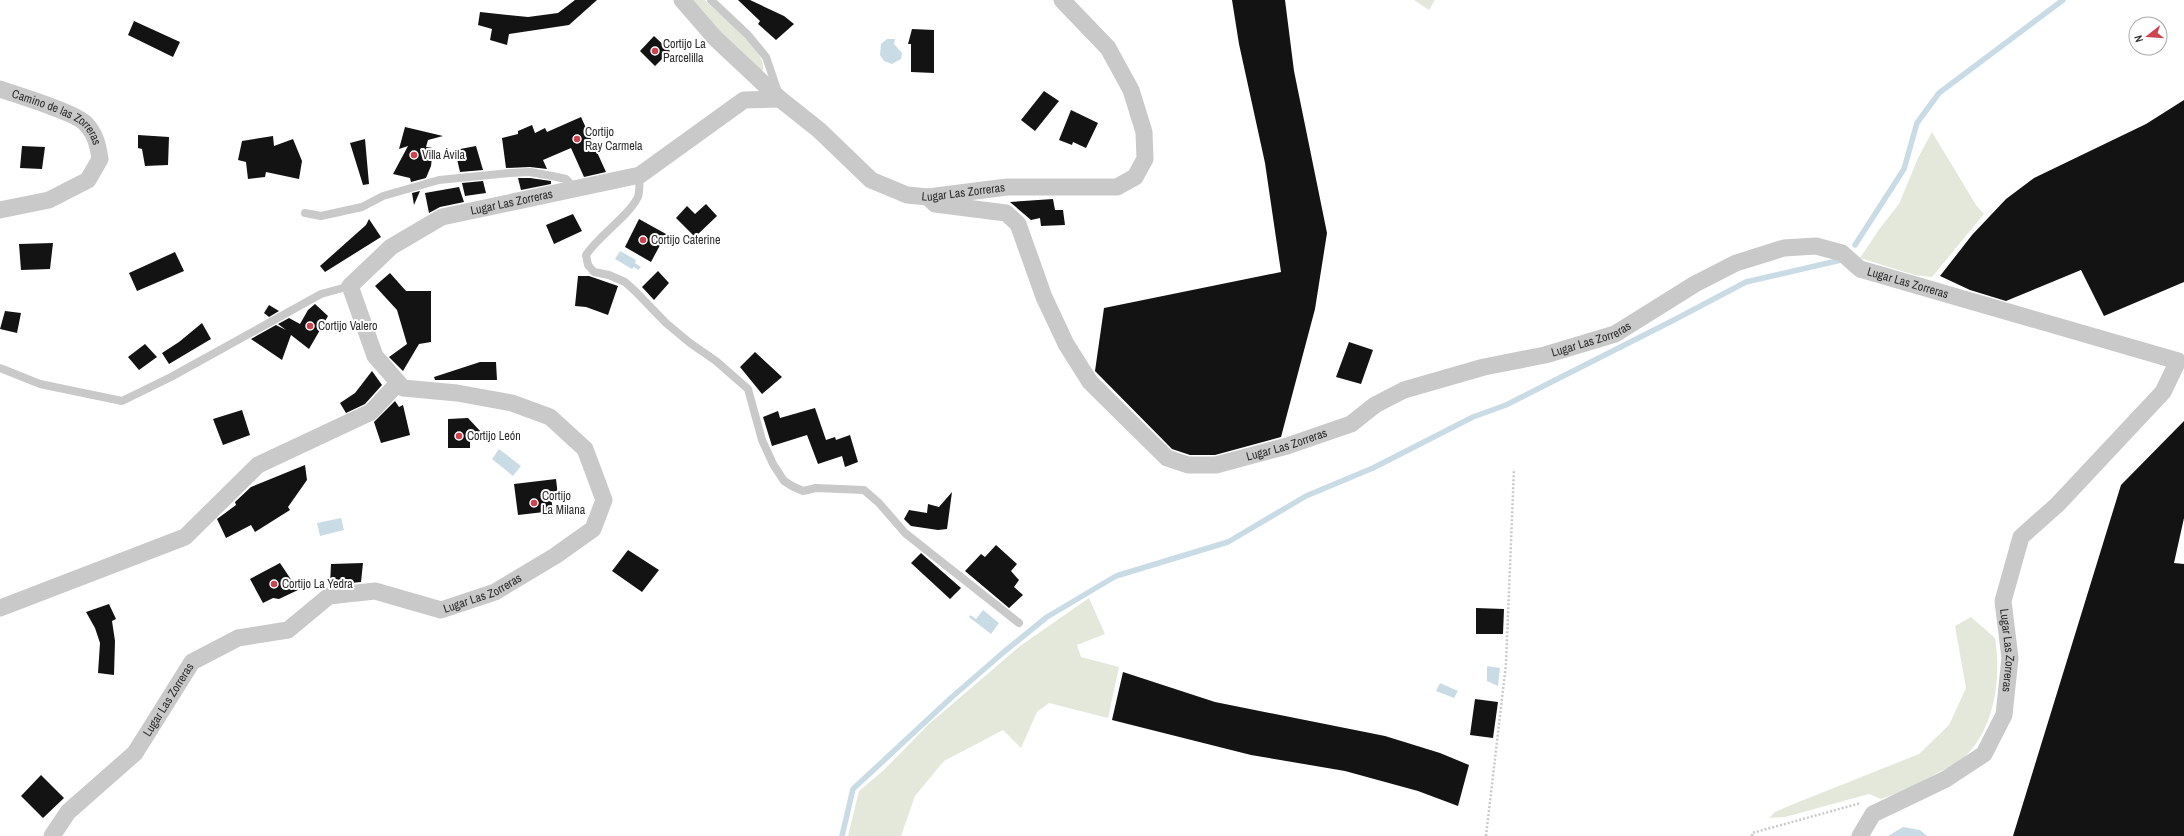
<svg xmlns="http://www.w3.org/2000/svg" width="2184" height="836" font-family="'Archivo Narrow',sans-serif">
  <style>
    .green { fill: #e3e8db }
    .water { fill: #c9dce6 }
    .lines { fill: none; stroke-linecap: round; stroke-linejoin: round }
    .stream { stroke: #c9dce6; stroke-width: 5.5 }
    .building { fill: #131313 }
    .path { stroke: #c9c9c9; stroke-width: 2.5; stroke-dasharray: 2 2; stroke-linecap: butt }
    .lane { stroke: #c9c9c9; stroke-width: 8 }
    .street { stroke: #c9c9c9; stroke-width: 17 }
    .poi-dot { fill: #cf4250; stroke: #fff; stroke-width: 1.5 }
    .labels { text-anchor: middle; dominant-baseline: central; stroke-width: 4; stroke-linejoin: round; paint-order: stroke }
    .poi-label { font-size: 12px; fill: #2c2c2c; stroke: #fff; text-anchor: start }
    .street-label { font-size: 12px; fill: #2c2c2c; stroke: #fff }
  </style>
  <rect width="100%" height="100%" fill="#fff"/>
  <!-- green -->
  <path class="green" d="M691 0H705C719 15 767 48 763 70L759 71 718 35Z
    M1414 0H1435L1429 10Z
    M1932 132 1976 205 1984 214 1932 277 1915 275 1860 258 1880 228 1899 204 1918 158Z
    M1089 598 1105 634 1077 645 1081 657 1119 667 1108 718 1049 703 1037 712 1021 748 1003 730 944 761 915 796 901 836H848L859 791 884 770 929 724 1020 646Z
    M1971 617 1995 638C2002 681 1994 737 1956 764 1951 768 1945 769 1939 772 1920 783 1902 792 1881 799L1869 794 1785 817 1769 818 1775 812 1791 805 1919 754 1949 725 1966 688 1955 626Z"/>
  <!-- water -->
  <path class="water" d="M887 39H895L894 44 902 53 901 59 892 64 884 61 880 55 881 44Z
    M620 251 636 260 635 263 641 267 638 270 634 267 632 269 615 259Z
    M499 449 521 466 513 476 492 459Z
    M341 518 344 530 320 536 317 523Z
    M983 610 999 623 991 634 969 617 970 615 976 619Z
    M1487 666 1500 668 1498 686 1487 681Z
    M1440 683 1458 691 1454 698 1436 691Z
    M1903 827 1920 830 1927 836H1888Z"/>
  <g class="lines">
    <!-- stream -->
    <path class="stream" d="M1855 245 1904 169 1917 123 1939 93 2063 0
      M842 836 853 789 952 697 1005 651 1047 617 1116 576 1228 542 1306 496 1373 468 1473 417 1506 405 1672 321 1746 282 1841 260"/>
  </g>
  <!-- building -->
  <path class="building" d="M575 0H597L569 25 509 34 507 45 490 40 492 29 478 25 480 12 528 17 558 13Z
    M738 0H750L784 16 794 24 776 40 758 24 760 21Z
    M1232 0H1285L1294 71 1327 233 1315 309 1281 437 1215 455H1190L1172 449 1095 371 1104 308 1281 272 1265 163 1239 44Z
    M134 21 180 42 173 57 128 35Z
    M912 29 934 30V73L911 72V44H908Z
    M654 36 670 51 655 66 640 51Z
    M1044 91 1059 101 1035 131 1021 120Z
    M2184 100V282L2104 316 2081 270 2006 301 1970 290 1940 276 1972 235 2006 199 2034 178 2146 124Z
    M1071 110 1098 123 1086 148 1073 142 1072 145 1059 140Z
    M581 117 606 172 584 177 571 148 543 160 547 169 530 167 506 168 502 138 518 134V131L532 125 535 133 545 128 547 132Z
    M405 127 443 136 428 140 426 147 433 148 431 166 426 178 411 182 410 178 393 174 408 146 399 149Z
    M138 135 169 137 168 165 145 166 142 149 138 148Z
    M273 136 274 146 293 139 302 161 299 179 266 172 265 177 248 179 246 162 238 160 242 141Z
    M365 139 369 184 363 185 350 143Z
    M22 146 45 147 42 169 20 168Z
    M476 146 483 170 460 172 455 150Z
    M518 178H530L551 181V184L521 190Z
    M483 181 486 193 465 196 462 183Z
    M459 187 464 202 440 207 429 213 425 193Z
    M420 191 414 205 412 193Z
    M1053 199 1055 210H1063L1065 225 1041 226 1040 218 1031 220 1010 202Z
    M706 204 717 216 695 237 676 218 687 206 695 214Z
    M573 214 582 231 554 244 546 225Z
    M369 219 381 237 325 272 320 266 366 225Z
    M639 219 666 234 651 262 625 247Z
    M53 243 50 269 21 270 19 244Z
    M175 252 184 271 137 291 129 273Z
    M658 271 669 283 654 300 642 287Z
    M390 273 406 291H431V342L419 344 403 371 389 357 407 344 397 310 375 286Z
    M578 276H589L618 286 608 315 586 307 575 306Z
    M315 304 328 316 309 349 291 335 282 360 251 339 276 325 286 330 278 324 289 318 300 324 308 310Z
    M269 305 279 311 269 317 264 313Z
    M5 311 21 313 17 333 0 329Z
    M202 323 211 339 169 364 162 353 179 342Z
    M1349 342 1373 350 1361 384 1336 377Z
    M145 344 157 357 139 370 128 357Z
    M755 352 782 377 762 394 740 367Z
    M480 362H496L497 380H435L434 377Z
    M372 371 382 385 365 404 346 413 340 403 355 393Z
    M395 401 399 407 403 405 410 435 381 443 374 422Z
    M815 408 826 440 835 437 836 440 850 435 858 462 845 467 842 456 818 464 807 435 772 446 763 417 778 411 780 418Z
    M242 410 250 435 223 445 213 419Z
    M468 418 481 432 470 433V448H448V419Z
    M2184 421V518L2174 563 2184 564V836H2013L2121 485Z
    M305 465 307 480 288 507 290 510 255 532 251 525 226 538 217 519 236 505 235 502 251 487Z
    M556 479 558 496 551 497 553 511 518 515 514 484Z
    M952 492 947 529 938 530 911 526 904 519 909 510 927 513 928 504 939 507Z
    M996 545 1017 564 1011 571 1019 580 1014 587 1023 595 1009 608 965 571 981 554 985 557Z
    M628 550 659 570 642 592 612 571Z
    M921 553 961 588 950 599 911 563Z
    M280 563 298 590 279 599 273 598 263 603 250 579Z
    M363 563 361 582 330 585 331 564Z
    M109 604 116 619 112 621 115 641 114 675 98 673 100 643 95 628 86 612Z
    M1476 608 1504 609 1503 634H1476Z
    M1123 672 1215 702 1385 736 1440 753 1469 765 1458 806 1418 791 1345 771 1251 755 1112 720Z
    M1475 699 1498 702 1493 738 1470 735Z
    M41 775 64 798 43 818 21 796Z"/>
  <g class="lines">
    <!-- path -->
    <path class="path" d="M1486 836 1506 664 1514 469
      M1752 836V833L1861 803"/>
    <!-- lane -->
    <path class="lane" d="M711 0 748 35 766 57 778 92
      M640 175C639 182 640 191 638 197 627 218 600 234 586 255L588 265 594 272 609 275 625 282 635 291 666 323 690 343 716 361 748 389 762 440 773 464 784 481 792 486 803 491 816 488 864 490 879 503 905 533 1019 623
      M305 213 321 216 362 207 383 196 439 180 510 173 530 172 552 176 566 179 575 189
      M0 368 40 384 122 401 171 377 321 294 350 286"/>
    <!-- street -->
    <g class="street">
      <path id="s1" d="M682 0 715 38 780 99 819 130 871 180 907 195 928 197 1007 187H1117L1135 177 1145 159 1144 132 1131 90 1108 48 1062 0"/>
      <path id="s2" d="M0 89C17 95 74 112 85 123 96 134 98 146 100 159L88 180 49 200 0 210"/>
      <path id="s3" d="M928 197 935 204 1006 213 1018 224 1044 297 1066 344 1090 382 1167 458 1188 465H1216L1287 446 1351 424 1375 405 1404 390 1484 367 1545 355 1615 334 1695 284 1736 263 1784 248 1816 246 1842 253 1860 269 2178 361 2163 392 2057 505 2021 537 2003 601 2010 658 2004 715 1984 754 1946 779 1873 814 1860 836"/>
      <path d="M0 608 185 537 258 465 371 412 398 383"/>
      <path id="s4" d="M52 836 68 812 135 753 192 662 238 638 288 630 329 596 375 591 441 610 495 592 555 556 593 529 604 500 585 449 550 417 512 403 457 393 403 388 375 356 350 286 391 247 442 217 640 175 744 100 780 99"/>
    </g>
  </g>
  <!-- markers -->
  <g class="poi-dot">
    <circle cx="655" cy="51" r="4"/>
    <circle cx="577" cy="139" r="4"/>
    <circle cx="414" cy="155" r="4"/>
    <circle cx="643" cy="240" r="4"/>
    <circle cx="310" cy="326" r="4"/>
    <circle cx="459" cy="436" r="4"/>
    <circle cx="534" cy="503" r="4"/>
    <circle cx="274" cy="584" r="4"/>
  </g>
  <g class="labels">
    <!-- poi labels -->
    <g class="poi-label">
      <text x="663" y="44">Cortijo La<tspan x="663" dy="14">Parcelilla</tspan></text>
      <text x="585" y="132">Cortijo<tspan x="585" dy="14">Ray Carmela</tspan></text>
      <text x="422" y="155">Villa Ávila</text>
      <text x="651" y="240">Cortijo Caterine</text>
      <text x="318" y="326">Cortijo Valero</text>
      <text x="467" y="436">Cortijo León</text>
      <text x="542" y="496">Cortijo<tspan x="542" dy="14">La Milana</tspan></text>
      <text x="282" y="584">Cortijo La Yedra</text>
    </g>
    <!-- street labels -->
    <g class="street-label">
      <text stroke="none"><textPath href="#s2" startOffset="65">Camino de las Zorreras</textPath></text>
      <text stroke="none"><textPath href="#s1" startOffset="357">Lugar Las Zorreras</textPath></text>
      <text stroke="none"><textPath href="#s4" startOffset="1257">Lugar Las Zorreras</textPath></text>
      <text stroke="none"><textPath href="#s3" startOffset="1177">Lugar Las Zorreras</textPath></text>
      <text stroke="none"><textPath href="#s3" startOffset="829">Lugar Las Zorreras</textPath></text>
      <text stroke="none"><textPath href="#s3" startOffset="504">Lugar Las Zorreras</textPath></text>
      <text stroke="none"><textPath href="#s4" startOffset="541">Lugar Las Zorreras</textPath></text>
      <text stroke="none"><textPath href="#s3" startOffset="1812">Lugar Las Zorreras</textPath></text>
      <text stroke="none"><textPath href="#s4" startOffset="181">Lugar Las Zorreras</textPath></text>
    </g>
  </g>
  <!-- north arrow -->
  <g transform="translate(2148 36) rotate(253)"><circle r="19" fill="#ffffff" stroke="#ababab"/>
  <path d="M0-3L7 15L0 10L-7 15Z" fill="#cf4250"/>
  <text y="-6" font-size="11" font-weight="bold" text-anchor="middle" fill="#2c2c2c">N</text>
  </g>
</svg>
